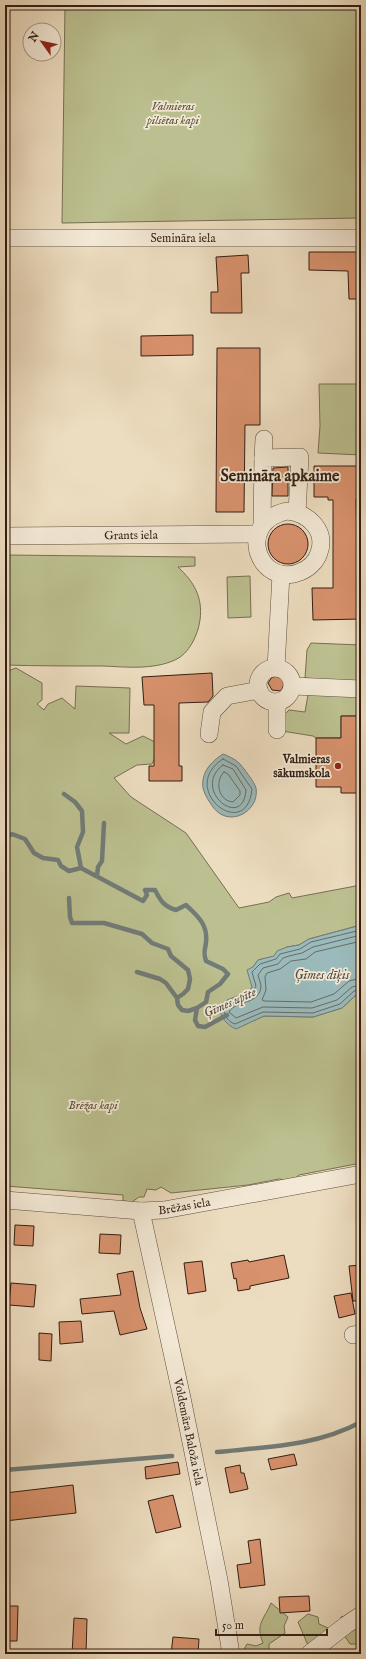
<svg xmlns="http://www.w3.org/2000/svg" width="366" height="1659" font-family="'IM FELL English',serif">
  <style>
    .green { fill: #bcc090; stroke: #776f52 }
    .water { fill: #9bbabb; stroke: #717c78 }
    .lines { fill: none; stroke-linecap: round; stroke-linejoin: round }
    .shore { stroke: #666c67; stroke-width: 1 }
    .stream { stroke: #717c78; stroke-width: 4.5 }
    .building { fill: #d8926d; stroke: #321e13 }
    .minor-casing { stroke: #614e3e; stroke-width: 18 }
    .minor { stroke: #f3e9d6; stroke-width: 17 }
    .poi-dot { fill: #8f2418; stroke: #f3e9d6; stroke-width: 1.5 }
    .labels { text-anchor: middle; dominant-baseline: central; stroke-width: 3.5; stroke-linejoin: round; paint-order: stroke }
    .park-label { font-size: 12px; font-style: italic; fill: #5b4f38; stroke: #f3e9d6 }
    .street-label { font-size: 12px; fill: #321e13; stroke: #f3e9d6 }
    .poi-label { font-size: 12px; font-weight: bold; fill: #321e13; stroke: #f3e9d6; text-anchor: end }
    .water-label { font-size: 13px; font-style: italic; fill: #524d45; stroke: #f3e9d6 }
    .district-label { font-size: 16px; font-weight: bold; fill: #321e13; stroke: #f3e9d6 }
  </style>
  <rect width="100%" height="100%" fill="#edddc0"/>
  <filter id="stains"><feTurbulence type="fractalNoise" baseFrequency=".005" numOctaves="4"/><feColorMatrix values="0 0 0 0 .2 0 0 0 0 .09 0 0 0 0 .02 0 0 0 .5 -.17"/></filter>
  <radialGradient id="worn" r=".72"><stop offset=".6" stop-color="#630" stop-opacity="0"/><stop offset="1" stop-color="#630" stop-opacity=".3"/></radialGradient>
  <!-- green -->
  <path class="green" d="M65 5H361V218L62 223Z
    M319 384H361V455L318 453 320 426Z
    M5 555 195 557V566L178 567C194 582 203 597 200 620 198 635 189 654 175 660 153 670 126 667 103 666 70 666 38 666 5 665Z
    M250 576 251 617 228 618 227 577Z
    M311 643 361 645V684L305 678 307 650Z
    M16 668 42 683V700L37 704 44 710 48 704 62 698 75 709 76 686 130 688 129 733H109L126 744 143 736 157 743V753L152 764 137 765 114 778 131 797 186 833 239 908 269 902 276 897 289 893 292 898 361 885V925L309 939 299 945 287 947 276 956 258 960 253 967 258 982 248 992 241 995 253 1021 264 1016 313 1017 342 1008 357 994 361 993V1163L299 1175 292 1181 279 1179 248 1185 171 1193 161 1187 156 1190 147 1189 144 1197H139L132 1202 123 1201V1195L5 1186V672Z
    M308 695 361 696V716H341V738H316L313 736 282 731 283 716 289 710 305 712Z
    M271 1603 288 1617 284 1626 285 1633 269 1644V1654H243V1651L247 1644 256 1646 263 1643C255 1624 264 1620 271 1603Z
    M308 1614 318 1617 319 1624 328 1628 329 1646 310 1650 298 1622Z
    M350 1615 361 1623V1642L359 1644H350L338 1626 341 1617Z"/>
  <!-- water -->
  <path class="water" d="M223 754C228 756 235 759 239 763 243 767 255 783 256 788 260 811 229 829 213 807 209 801 205 796 203 788 201 772 211 762 223 754Z
    M361 925V993L357 994 342 1008 313 1017 264 1016 236 1029C226 1024 222 1019 219 1008L227 1000 248 992 252 987 247 970 253 967 258 960 274 956 277 951 287 947 299 945 309 939Z"/>
  <g class="lines">
    <!-- shore -->
    <path class="shore" d="M223 759 236 766 252 789C247 844 176 789 223 759Z
      M223 765 233 769 246 790C243 832 190 789 223 765Z
      M224 772 228 774 240 791V795L233 802C219 801 214 782 224 772Z
      M361 930 311 942 300 949 280 954 276 959 260 964 252 972 256 986C251 1001 231 998 224 1011 225 1017 229 1022 235 1024L263 1012 313 1013 340 1004 354 991 361 990
      M361 935 313 947 302 953 289 956 283 958 278 964 263 968 258 975C259 979 261 983 261 987 259 1005 236 1000 229 1012L236 1018 263 1007 312 1008 337 1000 352 987 361 985
      M361 941 315 952 306 959 291 961 280 969 267 973 265 977 266 990 262 1000 264 1001 311 1002 334 994 349 981 361 978"/>
    <!-- stream -->
    <path class="stream" d="M64 794 75 802 82 811 83 832 77 847 81 868
      M5 838 12 834 25 839 34 853 43 858 58 860 61 866 69 871 81 868 143 901 147 895 145 890H155C161 901 163 906 176 910L186 905C198 916 208 925 206 942 205 952 203 951 206 961L223 969 228 974 220 984 208 992 206 1002 197 1008 195 1020 198 1026 205 1027 227 1015
      M97 876 98 867 102 861 104 823
      M69 898 70 917 72 923H104L142 934 152 943 168 949 171 956 188 970 190 979 188 989 183 994 177 998 178 1005 182 1010 188 1011 197 1008
      M137 972 160 979 166 983 177 998
      M217 1452C266 1447 317 1446 361 1422
      M5 1470 172 1456"/>
  </g>
  <!-- building -->
  <path class="building" d="M309 252H361V299H349L348 271 309 270Z
    M248 255 249 273H241L242 313H211V292H218L216 257Z
    M193 335V355L141 356V336Z
    M217 348H260V425H245L244 512H216Z
    M314 466H361V497H357L356 500 357 534H361V551L357 552V589H361V619L313 620 312 588H333V500H328V497H314Z
    M288 467V496H272L273 468Z
    M268 544a20 20 0 1 1 40 0a20 20 0 1 1-40 0Z
    M212 673 213 696 208 702 179 703V766H182V781H149V766H154V705H144L142 677Z
    M282 676 284 681 283 687 281 691 272 690 268 683 272 677Z
    M341 716H361V793H341V787H316V738H341Z
    M15 1225 34 1226 33 1246 14 1245Z
    M100 1234 121 1235 120 1254 99 1253Z
    M284 1255 289 1278 250 1286V1289L238 1291 236 1278 234 1279 231 1263 248 1260 249 1262Z
    M202 1261 206 1291 188 1294 184 1263Z
    M361 1265V1301H353L349 1266Z
    M133 1271 140 1308 147 1329 120 1335 114 1311 82 1314 80 1299 121 1295 117 1274Z
    M11 1283 36 1285 34 1307 9 1305Z
    M351 1293 355 1314 339 1318 334 1296Z
    M81 1321 83 1342 60 1344 59 1322Z
    M39 1333 52 1334 51 1361 39 1360Z
    M294 1454 297 1465 271 1470 268 1459Z
    M178 1462 180 1474 146 1479 145 1467Z
    M240 1465 241 1473H244L248 1489 230 1493 225 1468Z
    M73 1485 76 1513 5 1521V1493Z
    M173 1495 181 1527 156 1533 148 1501Z
    M260 1539 265 1585 240 1588 237 1565 251 1563 248 1541Z
    M309 1596 310 1611 280 1613 279 1597Z
    M7 1606H18L17 1641H5Z
    M74 1618 87 1619 86 1654H72Z
    M173 1637 199 1639 198 1654H171Z"/>
  <g class="lines">
    <!-- minor casing -->
    <g class="minor-casing">
      <g id="minor">
        <path id="s1" d="M5 238H361"/>
        <path d="M263 458 264 439"/>
        <path d="M287 511C308 513 327 530 319 553 316 562 308 569 300 572 259 589 234 523 287 511Z"/>
        <path d="M262 525 263 458 300 457 297 512"/>
        <path id="s2" d="M5 536 258 534"/>
        <circle cx="275" cy="685" r="17"/>
        <path d="M276 668 281 574"/>
        <path d="M293 686 361 689"/>
        <path d="M277 730V702"/>
        <path d="M209 734 212 712 227 696 259 690"/>
        <path id="s3" d="M5 1200 141 1211 164 1210 361 1174"/>
        <path id="s4" d="M141 1211 182 1398 219 1580 231 1654"/>
        <path d="M353 1335 361 1334"/>
        <path d="M309 1654 346 1625 361 1615"/>
      </g>
    </g>
    <!-- minor -->
    <use href="#minor" class="minor"/>
  </g>
  <!-- markers -->
  <circle class="poi-dot" cx="338" cy="766" r="4"/>
  <g class="labels">
    <!-- park labels -->
    <g class="park-label">
      <text x="173" y="106">Valmieras<tspan x="173" dy="14">pilsētas kapi</tspan></text>
      <text x="93" y="1105">Brēžas kapi</text>
    </g>
    <!-- street labels -->
    <g class="street-label">
      <text stroke="none"><textPath href="#s1" startOffset="178">Semināra iela</textPath></text>
      <text stroke="none"><textPath href="#s2" startOffset="126">Grants iela</textPath></text>
      <text stroke="none"><textPath href="#s3" startOffset="180">Brēžas iela</textPath></text>
      <text stroke="none"><textPath href="#s4" startOffset="226">Voldemāra Baloža iela</textPath></text>
    </g>
    <!-- poi labels -->
    <g class="poi-label">
      <text x="330" y="759">Valmieras<tspan x="330" dy="14">sākumskola</tspan></text>
    </g>
    <!-- water labels -->
    <g class="water-label">
      <text x="322" y="975">Ģīmes dīķis</text>
      <text transform="translate(230 1003) rotate(-24)">Ģīmes upīte</text>
    </g>
    <!-- district labels -->
    <g class="district-label">
      <text x="280" y="477">Semināra apkaime</text>
    </g>
  </g>
  <!-- margin -->
  <rect width="366" height="1659" fill="none" stroke="#edddc0" stroke-width="20"/>
  <rect x="6" y="6" width="354" height="1647" fill="none" stroke="#321e13" stroke-width="2"/>
  <rect x="10" y="10" width="346" height="1639" fill="none" stroke="#321e13"/>
  <!-- north arrow -->
  <g transform="translate(42 42) rotate(303)"><circle r="19" fill="#f3e9d6" stroke="#a69888"/>
  <path d="M0-3L7 15L0 10L-7 15Z" fill="#8f2418"/>
  <text y="-6" font-size="11" font-weight="bold" text-anchor="middle" fill="#321e13">N</text>
  </g>
  <!-- scale -->
  <path d="M216 1629v6h111v-6" fill="none" stroke="#321e13" stroke-width="2"/>
  <text x="222" y="1629" font-size="12" fill="#321e13" stroke="#f3e9d6" stroke-width="3" paint-order="stroke">50 m</text>
  <rect width="100%" height="100%" filter="url(#stains)"/>
  <rect width="100%" height="100%" fill="url(#worn)"/>
</svg>
